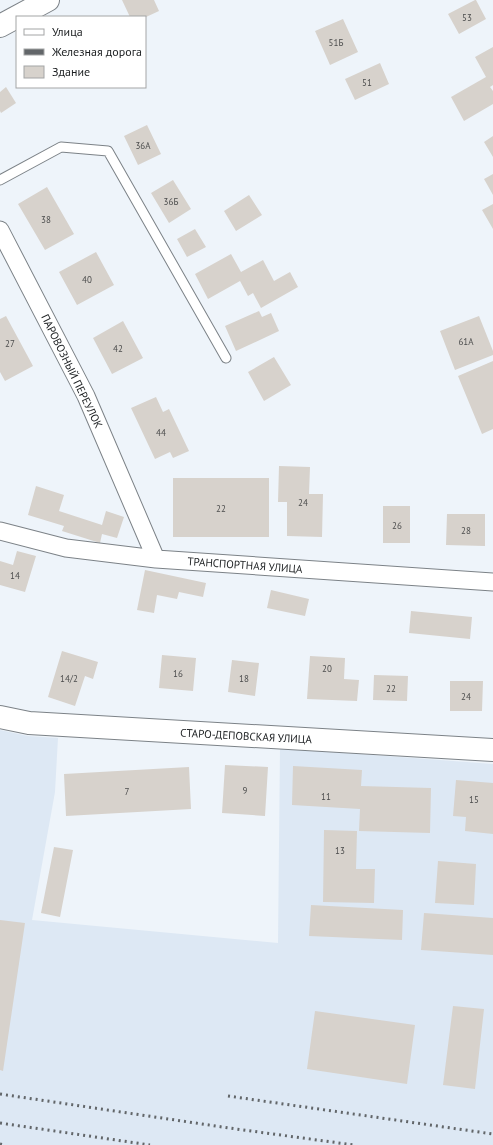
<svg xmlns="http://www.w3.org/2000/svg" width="493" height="1145" font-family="'PT Sans',sans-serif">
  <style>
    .built { fill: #dde8f4 }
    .building { fill: #d7d2cc }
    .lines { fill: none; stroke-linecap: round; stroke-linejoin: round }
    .lane-casing { stroke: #7c8287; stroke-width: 11 }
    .street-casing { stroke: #7c8287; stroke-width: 19 }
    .secondary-casing { stroke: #7c8287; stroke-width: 24 }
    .lane { stroke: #fff; stroke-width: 9 }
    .street { stroke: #fff; stroke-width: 17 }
    .secondary { stroke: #fff; stroke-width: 22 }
    .rail { stroke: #626669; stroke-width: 3; stroke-dasharray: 2 4; stroke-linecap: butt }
    .labels { text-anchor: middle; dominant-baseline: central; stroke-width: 3.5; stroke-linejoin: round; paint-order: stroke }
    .number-label { font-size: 9px; fill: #4a4b4b }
    .street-label { font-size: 11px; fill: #1b1e20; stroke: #fff }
  </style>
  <rect width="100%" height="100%" fill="#eef4fa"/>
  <!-- built -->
  <path class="built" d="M0 730 28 736 58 738 55 792 32 920 278 943 280 748 493 764V1145H0Z"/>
  <!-- building -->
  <path class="building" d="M122 0H154L159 11 146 17H130Z
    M475 0H476L486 19 459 34 448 14Z
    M343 19 358 52 330 65 315 31Z
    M493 47V85L490 87 493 91V104L464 121 451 97 486 77 475 57Z
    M380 63 389 84 355 100 345 79Z
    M6 87 16 103 1 113 0 111V92Z
    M147 125 161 154 138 165 124 136Z
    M493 136V157L484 142Z
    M493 174V195L484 179Z
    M173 180 191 209 169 223 151 193Z
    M47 187 74 234 45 250 18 204Z
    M249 195 262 215 236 231 224 211Z
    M493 204V229L482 210Z
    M195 229 206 247 187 257 177 239Z
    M96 252 114 285 77 305 59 272Z
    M231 254 241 272 263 260 274 281 290 272 298 287 261 308 253 293 248 296 240 281 208 299 195 274Z
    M259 311 262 317 271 313 279 331 236 351 225 326Z
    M6 316 33 366 5 381 0 372V319Z
    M479 316 493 351V355L455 370 440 331Z
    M123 321 143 358 112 374 93 338Z
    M274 357 291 385 264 401 248 372Z
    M493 361V429L482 434 458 376Z
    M156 397 163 412 169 409 189 451 173 458 170 452 155 459 131 408Z
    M279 466 310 467 309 494H323L322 537 287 536V502H278Z
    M173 478H269V537H173Z
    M36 486 64 495 59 511 102 525 106 511 124 517 117 538 102 534 100 543 62 531 64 526 28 515Z
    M383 506H410V543H383Z
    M447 514H485V546L446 545Z
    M17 551 36 556 25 592 0 585V561L13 565Z
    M145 570 206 583 203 597 179 592 177 599 157 595 154 613 137 610Z
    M271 590 309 599 305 616 267 608Z
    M411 611 472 617 470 639 409 633Z
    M62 651 98 662 93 679 85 676 75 706 48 697Z
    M162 655 196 658 193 691 159 688Z
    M310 656 345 658 344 679 359 680 357 701 307 699Z
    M232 660 259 663 255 696 228 692Z
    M374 675 408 676 407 701 373 700Z
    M450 681H483L482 711H450Z
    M225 765 268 767 265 816 222 813Z
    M293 766 362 770 361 786 431 788 430 833 359 831 360 809 292 805Z
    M189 767 191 809 66 816 64 774Z
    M456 780 493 783V834L465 831 466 817 453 816Z
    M324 830 357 831 356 869H375L374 903 323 902Z
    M54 847 73 850 60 917 41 913Z
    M438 861 476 864 474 905 435 903Z
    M311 905 403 910 402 940 309 936Z
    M424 913 493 918V955L421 950Z
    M0 920 25 923 3 1071 0 1070Z
    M453 1006 484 1009 475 1089 443 1085Z
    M315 1011 415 1025 407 1084 307 1069Z"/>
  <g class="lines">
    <!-- lane casing -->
    <g class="lane-casing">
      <path id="lane" d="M0 180 61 147 108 151 226 358"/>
    </g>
    <!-- street casing -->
    <g class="street-casing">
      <path id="street" d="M0 230 86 396 156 559
        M0 531 66 548 156 559 493 582"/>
    </g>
    <!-- secondary casing -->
    <g class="secondary-casing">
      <path id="secondary" d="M0 26 48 0
        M0 717 29 723 493 750"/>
    </g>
    <!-- lane -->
    <use href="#lane" class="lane"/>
    <!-- street -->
    <use href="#street" class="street"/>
    <!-- secondary -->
    <use href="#secondary" class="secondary"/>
    <!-- rail -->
    <path class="rail" d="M0 1094 229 1128 354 1145
      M228 1096 493 1134
      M0 1123 150 1145
      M0 1144 4 1145"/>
  </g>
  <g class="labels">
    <!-- number labels -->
    <g class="number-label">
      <text x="467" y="17">53</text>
      <text x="336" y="42">51Б</text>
      <text x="367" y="82">51</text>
      <text x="143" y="145">36А</text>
      <text x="171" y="201">36Б</text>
      <text x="46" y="219">38</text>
      <text x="87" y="279">40</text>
      <text x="466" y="341">61А</text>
      <text x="10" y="343">27</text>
      <text x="118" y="348">42</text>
      <text x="161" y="432">44</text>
      <text x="303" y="502">24</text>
      <text x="221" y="508">22</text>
      <text x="397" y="525">26</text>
      <text x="466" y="530">28</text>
      <text x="15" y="575">14</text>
      <text x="327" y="668">20</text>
      <text x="178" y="673">16</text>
      <text x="69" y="678">14/2</text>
      <text x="244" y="678">18</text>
      <text x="391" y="688">22</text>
      <text x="466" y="696">24</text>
      <text x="245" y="790">9</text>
      <text x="127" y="791">7</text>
      <text x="326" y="796">11</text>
      <text x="474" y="799">15</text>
      <text x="340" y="850">13</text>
    </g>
    <!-- street labels -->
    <g class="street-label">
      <text transform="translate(72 371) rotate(64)">ПАРОВОЗНЫЙ ПЕРЕУЛОК</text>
      <text transform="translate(245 565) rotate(4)">ТРАНСПОРТНАЯ УЛИЦА</text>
      <text transform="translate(246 736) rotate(3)">СТАРО-ДЕПОВСКАЯ УЛИЦА</text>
    </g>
  </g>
  <!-- legend -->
  <rect x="16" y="16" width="130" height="72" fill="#ffffff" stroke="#a4a5a6"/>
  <rect x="24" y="29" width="20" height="6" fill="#ffffff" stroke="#a4a5a6"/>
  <text x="52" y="36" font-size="12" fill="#1b1e20">Улица</text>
  <rect x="24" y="49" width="20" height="6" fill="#626669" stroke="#a4a5a6"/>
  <text x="52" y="56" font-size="12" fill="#1b1e20">Железная дорога</text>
  <rect x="24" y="66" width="20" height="12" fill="#d7d2cc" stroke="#a4a5a6"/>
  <text x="52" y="76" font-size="12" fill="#1b1e20">Здание</text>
</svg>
